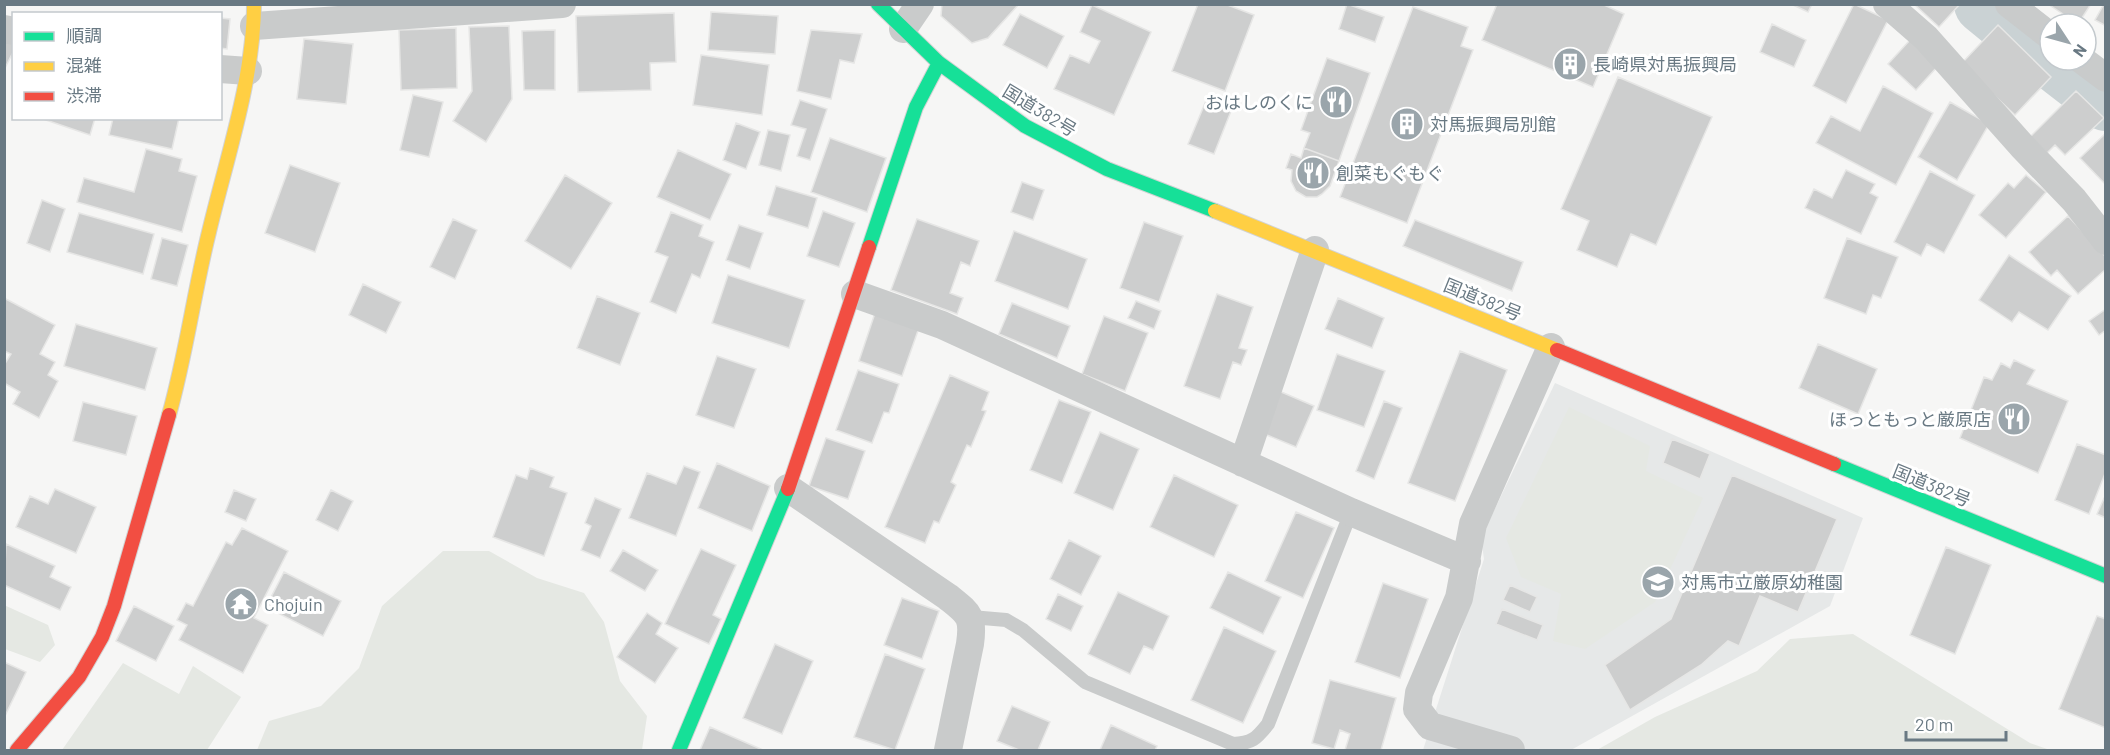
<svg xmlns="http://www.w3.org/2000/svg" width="2110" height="755" font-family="Barlow,'Noto Sans JP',sans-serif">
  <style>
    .built { fill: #e6e8e8 }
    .green { fill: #e5e8e3 }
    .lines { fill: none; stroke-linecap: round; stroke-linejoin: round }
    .river { stroke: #cad2d4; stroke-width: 60 }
    .building { fill: #cdcece; stroke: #e6e6e5; stroke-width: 1.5 }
    .fast-casing { stroke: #d2d3d3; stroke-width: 16 }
    .slow-casing { stroke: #d2d3d3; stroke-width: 16 }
    .jam-casing { stroke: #d2d3d3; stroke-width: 16 }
    .lane { stroke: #c9cbcb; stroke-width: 14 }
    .street { stroke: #c9cbcb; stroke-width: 28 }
    .fast { stroke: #16e098; stroke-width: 14 }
    .slow { stroke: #ffcf43; stroke-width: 14 }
    .jam { stroke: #f24e42; stroke-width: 14 }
    .labels { text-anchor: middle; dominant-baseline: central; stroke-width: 6; stroke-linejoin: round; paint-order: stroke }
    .poi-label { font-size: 18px; fill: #697983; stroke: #fff; text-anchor: start }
    .street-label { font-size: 18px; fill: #697983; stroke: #fff }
  </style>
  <rect width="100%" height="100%" fill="#f6f6f5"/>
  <!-- built -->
  <path class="built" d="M1555 383 1863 518 1830 606 1571 750H1423L1484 559 1481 538Z"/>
  <!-- green -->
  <path class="green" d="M1569 407 1650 446 1646 471 1703 498 1655 602 1585 649 1553 641 1561 594 1521 577 1506 538Z
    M443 551H489L537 578 584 593 604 622 620 681 647 716 642 750H257L269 721 321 706 359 668 382 606Z
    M4 605 48 625 55 645 40 662 5 649Z
    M1853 634 2030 743 2050 750H1597L1655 717 1757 671 1790 639Z
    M123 663 179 694 193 666 241 697 207 750H62Z"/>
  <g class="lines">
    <!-- river -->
    <path class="river" d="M1984 4 2050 58
      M2053 60 2106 101"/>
  </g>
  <!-- building -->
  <path class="building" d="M942 4H1019L988 38 972 43 941 16Z
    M1198 4H1225L1254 15 1225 91 1172 71Z
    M1347 4 1384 17 1375 42 1339 29Z
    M1497 4H1602L1624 14 1593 87 1482 40Z
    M1791 4H1812L1808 12Z
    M1854 4 1888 20 1846 103 1813 86Z
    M1914 4H1960L1939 27Z
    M2048 4H2091L2078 24Z
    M2104 4H2106V26L2095 20Z
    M1092 5 1151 32 1114 115 1054 89 1070 55 1089 63 1100 41 1080 32Z
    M1413 7 1468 27 1461 46 1473 50 1407 223 1340 197Z
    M711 12 778 16 775 54 708 50Z
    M674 13 676 62 650 63 651 90 578 92 576 16Z
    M1020 14 1064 36 1047 68 1003 45Z
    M220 18 230 19 227 49 220 48Z
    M1772 24 1806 40 1794 67 1760 52Z
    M1998 25 2051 77 2015 115 1961 64Z
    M509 26 512 99 486 142 453 121 472 91 469 27Z
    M456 28 457 88 401 90 399 30Z
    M555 30V90H524L522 31Z
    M811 30 862 34 854 63 840 60 831 99 797 91Z
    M4 35 14 40V50L4 70Z
    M304 39 353 44 346 104 297 99Z
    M1910 40 1938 66 1916 90 1888 64Z
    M701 55 769 65 762 115 693 105Z
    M1327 58 1370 73 1339 161 1304 148 1310 133 1301 130Z
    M1618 77 1712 117 1656 245 1631 234 1617 267 1577 250 1589 221 1561 209Z
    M1883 86 1933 113 1896 185 1816 143 1831 116 1860 131Z
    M2076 91 2104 118 2065 155 2055 145 2047 153 2030 137Z
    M413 95 443 102 429 157 400 150Z
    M1208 96 1233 106 1214 154 1188 144Z
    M800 100 827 109 810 160 797 156 806 129 791 125Z
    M1950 102 1989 124 1957 180 1918 157Z
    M40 118H95L90 135Z
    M113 118H179L172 149 109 135Z
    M736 123 760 132 746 169 723 160Z
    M768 130 790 135 781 171 759 165Z
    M2106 133V185L2080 158Z
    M830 138 886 158 867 212 811 192Z
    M1304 148 1339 161 1330 186 1322 194 1317 197H1306L1296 191 1291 181 1292 170 1286 168 1291 154 1301 158Z
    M146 149 182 159 179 171 197 176 182 232 77 202 84 178 134 192Z
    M678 150 731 174 710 220 657 197Z
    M290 165 340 183 315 252 265 233Z
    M1846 170 1875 184 1870 193 1878 197 1861 234 1805 208 1814 189 1832 198Z
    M1930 171 1975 195 1944 253 1927 244 1921 256 1894 242Z
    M565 175 612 203 571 269 525 241Z
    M2026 175 2046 192 2006 238 1979 215 2008 183 2014 188Z
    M1022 182 1044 190 1033 220 1011 212Z
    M776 186 817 198 808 228 767 215Z
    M42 200 65 209 50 252 27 243Z
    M823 211 855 223 839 267 807 256Z
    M671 212 703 225 699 236 714 242 700 278 692 274 676 313 650 302 668 257 655 252Z
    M79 213 154 234 143 274 67 252Z
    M2068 216 2106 257V269L2078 294 2057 270 2051 276 2029 252Z
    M453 219 477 230 455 279 430 267Z
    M917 219 979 241 970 266 961 262 950 293 963 298 957 314 891 290Z
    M1415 220 1523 262 1512 291 1403 246Z
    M1144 222 1183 236 1159 302 1120 288Z
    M739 225 763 233 750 269 726 260Z
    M1014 231 1087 259 1068 309 995 281Z
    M162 238 188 245 177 286 151 279Z
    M1847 238 1898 257 1881 298 1873 295 1866 314 1824 298Z
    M2009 255 2071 296 2048 330 2019 312 2012 322 1979 300Z
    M728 275 805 300 789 348 712 323Z
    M363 284 401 302 386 333 349 315Z
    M1217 294 1253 307 1239 348 1247 350 1241 365 1233 362 1220 399 1184 386Z
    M597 296 640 313 620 365 577 348Z
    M4 298 55 325 40 354 55 362 48 375 58 381 39 418 13 404 20 392 4 383V365L11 354 4 351Z
    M1338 298 1384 318 1372 348 1325 329Z
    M1136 301 1161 311 1154 329 1128 318Z
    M1012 303 1070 326 1057 358 999 334Z
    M2106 309V330L2099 335 2089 321Z
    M876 310 920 325 902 376 859 361Z
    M1104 316 1148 333 1125 391 1082 374Z
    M76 324 157 348 145 390 64 366Z
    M1818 344 1877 369 1858 414 1799 388Z
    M1460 351 1507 370 1455 501 1408 483Z
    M1337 354 1385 371 1364 427 1317 410Z
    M717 356 756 369 734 428 696 415Z
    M2014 360 2035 370 2027 384 2068 401 2038 473 1960 438 1984 377 1992 380 2001 363 2010 368Z
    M858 370 899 384 889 413 884 412 872 443 836 430Z
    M950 375 989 392 982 410 986 411 971 447 967 445 951 482 956 485 939 523 934 521 925 543 885 527Z
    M1279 391 1314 406 1296 447 1262 433Z
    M1059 400 1091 412 1062 483 1030 470Z
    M1384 401 1402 408 1374 479 1356 471Z
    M83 402 137 416 126 455 73 441Z
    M1100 432 1139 449 1113 510 1074 493Z
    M826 438 865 451 848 499 809 486Z
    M1672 439 1710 454 1700 479 1663 463Z
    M2077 444 2106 455V471L2089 514 2055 500Z
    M717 463 770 486 752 531 698 508Z
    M684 466 700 472 676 536 629 518 647 473 676 484Z
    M530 468 554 477 550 487 567 493 544 556 493 537 516 475 527 479Z
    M1174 475 1238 505 1214 557 1150 527Z
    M1732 475 1837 519 1798 612 1760 596 1739 646 1728 641 1701 665 1630 710 1605 665 1671 619Z
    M55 489 96 507 76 553 16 527 30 496 48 504Z
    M234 490 256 499 246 521 225 512Z
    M331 490 353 501 338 531 316 520Z
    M2106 494V518L2097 514Z
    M595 498 621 509 600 558 581 550 591 526 585 523Z
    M1296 512 1334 528 1303 598 1265 581Z
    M242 528 288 551 254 618 268 625 243 673 179 640 187 625 177 620 186 603 193 606 226 542 232 545Z
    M1069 540 1101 556 1081 595 1050 579Z
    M6 544 55 566 50 577 71 587 60 610 4 585Z
    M1946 547 1991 565 1955 654 1910 635Z
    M701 549 736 565 713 615 721 619 709 644 665 624Z
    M623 550 658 570 645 591 610 571Z
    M284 572 341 601 323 636 266 607Z
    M1228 572 1281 597 1263 634 1210 608Z
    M1383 583 1428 599 1400 678 1355 662Z
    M1510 585 1537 597 1530 612 1503 600Z
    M1118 592 1169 616 1153 650 1144 646 1130 674 1088 654Z
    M1058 594 1083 606 1071 631 1046 619Z
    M902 598 939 611 922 659 884 645Z
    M134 606 174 626 156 661 116 641Z
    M1502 609 1543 625 1537 640 1496 624Z
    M647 613 662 623 656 634 678 648 655 683 617 657Z
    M2097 616 2106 619V728L2059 709Z
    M1224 627 1276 651 1243 723 1191 700Z
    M775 644 813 661 782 734 743 718Z
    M885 654 925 669 895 750 854 737Z
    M4 662 26 672 4 718Z
    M1330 680 1396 698 1381 750H1345L1350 734 1340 730 1334 749 1312 743Z
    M1012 706 1050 722 1038 750H1019L997 741Z
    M1111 725 1157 746 1155 750H1100Z
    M710 727 763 750H700Z"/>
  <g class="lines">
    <!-- fast casing -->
    <g class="fast-casing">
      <path id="fast" d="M878 4 939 63 1025 126 1107 169 1215 211
        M869 247 916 107 939 63
        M1834 464 2106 576
        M679 750 788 489"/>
    </g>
    <!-- slow casing -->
    <g class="slow-casing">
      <path id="slow" d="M1215 211 1557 350
        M169 415C186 355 194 292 209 232 226 160 254 78 254 4"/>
    </g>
    <!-- jam casing -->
    <g class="jam-casing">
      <path id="jam" d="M1557 350 1834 464
        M788 489 869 247
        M17 750 79 677 102 637 114 606 169 415"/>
    </g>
    <!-- lane -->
    <path class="lane" d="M971 617 1006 620 1023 630 1085 682 1233 744C1252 743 1256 739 1268 724L1351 512"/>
    <!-- street -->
    <path class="street" d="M1887 4 1926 38 2022 146 2074 200 2106 241
      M2009 4 2050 36
      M254 26 562 4
      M4 29 14 31
      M903 29 920 4
      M2082 60 2106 78
      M220 69 248 71
      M855 294 942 325 1351 512 1467 561
      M1243 463 1315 250
      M788 488 948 597C969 614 974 616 970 644L948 750
      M1511 750 1430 726 1417 709 1419 693 1459 598 1473 524 1551 347"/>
    <!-- fast -->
    <use href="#fast" class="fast"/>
    <!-- slow -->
    <use href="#slow" class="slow"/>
    <!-- jam -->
    <use href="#jam" class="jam"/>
  </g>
  <!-- icons -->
  <defs>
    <g id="building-disc" transform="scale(1.725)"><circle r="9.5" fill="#9aa5ab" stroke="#fff"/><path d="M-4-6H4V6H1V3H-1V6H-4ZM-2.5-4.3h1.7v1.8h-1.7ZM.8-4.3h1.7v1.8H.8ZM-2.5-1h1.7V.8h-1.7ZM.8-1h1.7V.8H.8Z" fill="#fff"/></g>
    <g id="restaurant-disc" transform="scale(1.725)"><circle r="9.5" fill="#9aa5ab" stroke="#fff"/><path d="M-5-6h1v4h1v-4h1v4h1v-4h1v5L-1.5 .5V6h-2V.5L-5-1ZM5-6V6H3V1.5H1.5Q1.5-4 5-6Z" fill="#fff"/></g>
    <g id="school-disc" transform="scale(1.725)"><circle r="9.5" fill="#9aa5ab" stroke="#fff"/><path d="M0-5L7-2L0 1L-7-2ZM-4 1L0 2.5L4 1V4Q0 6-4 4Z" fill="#fff"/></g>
    <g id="temple-disc" transform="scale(1.725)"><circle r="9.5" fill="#9aa5ab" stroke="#fff"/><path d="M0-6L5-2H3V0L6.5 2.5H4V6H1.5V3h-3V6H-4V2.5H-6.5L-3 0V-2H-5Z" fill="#fff"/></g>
  </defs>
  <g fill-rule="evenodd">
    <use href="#building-disc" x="1570" y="64"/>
    <use href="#restaurant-disc" x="1336" y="102"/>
    <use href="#building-disc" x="1407" y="124"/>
    <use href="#restaurant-disc" x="1313" y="173"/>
    <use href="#restaurant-disc" x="2014" y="419"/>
    <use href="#school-disc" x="1658" y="582"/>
    <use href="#temple-disc" x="241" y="604"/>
  </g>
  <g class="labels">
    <!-- poi labels -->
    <g class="poi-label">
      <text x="1593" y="64">長崎県対馬振興局</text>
      <text x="1313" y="102" text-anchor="end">おはしのくに</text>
      <text x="1430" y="124">対馬振興局別館</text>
      <text x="1336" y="173">創菜もぐもぐ</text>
      <text x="1991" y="419" text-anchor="end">ほっともっと厳原店</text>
      <text x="1681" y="582">対馬市立厳原幼稚園</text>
      <text x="264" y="604">Chojuin</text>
    </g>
    <!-- street labels -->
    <g class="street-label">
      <text transform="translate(1040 110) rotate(31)">国道382号</text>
      <text transform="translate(1483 299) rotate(22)">国道382号</text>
      <text transform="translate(1932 485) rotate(22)">国道382号</text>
    </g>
  </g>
  <!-- border -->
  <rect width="2110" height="755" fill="none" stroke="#697983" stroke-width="12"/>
  <!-- legend -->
  <rect x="12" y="12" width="210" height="108" fill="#ffffff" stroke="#c3c9cd" stroke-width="1.5"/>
  <rect x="24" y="32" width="30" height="9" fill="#16e098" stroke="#c3c9cd" stroke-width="1.5"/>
  <text x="66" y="42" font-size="18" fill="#697983">順調</text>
  <rect x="24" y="62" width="30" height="9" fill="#ffcf43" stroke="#c3c9cd" stroke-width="1.5"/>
  <text x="66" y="72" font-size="18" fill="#697983">混雑</text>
  <rect x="24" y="92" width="30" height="9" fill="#f24e42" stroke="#c3c9cd" stroke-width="1.5"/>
  <text x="66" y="102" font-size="18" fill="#697983">渋滞</text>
  <!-- north arrow -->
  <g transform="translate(2068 42) rotate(126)"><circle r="28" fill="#ffffff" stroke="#c3c9cd" stroke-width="1.5"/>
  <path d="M0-4.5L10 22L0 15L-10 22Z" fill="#9aa5ab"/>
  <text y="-9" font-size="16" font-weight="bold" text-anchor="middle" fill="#697983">N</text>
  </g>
  <!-- scale -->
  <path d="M1906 731v9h100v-9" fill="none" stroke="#697983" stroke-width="3"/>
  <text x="1915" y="731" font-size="18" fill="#697983" stroke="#ffffff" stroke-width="4.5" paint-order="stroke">20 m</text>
</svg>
